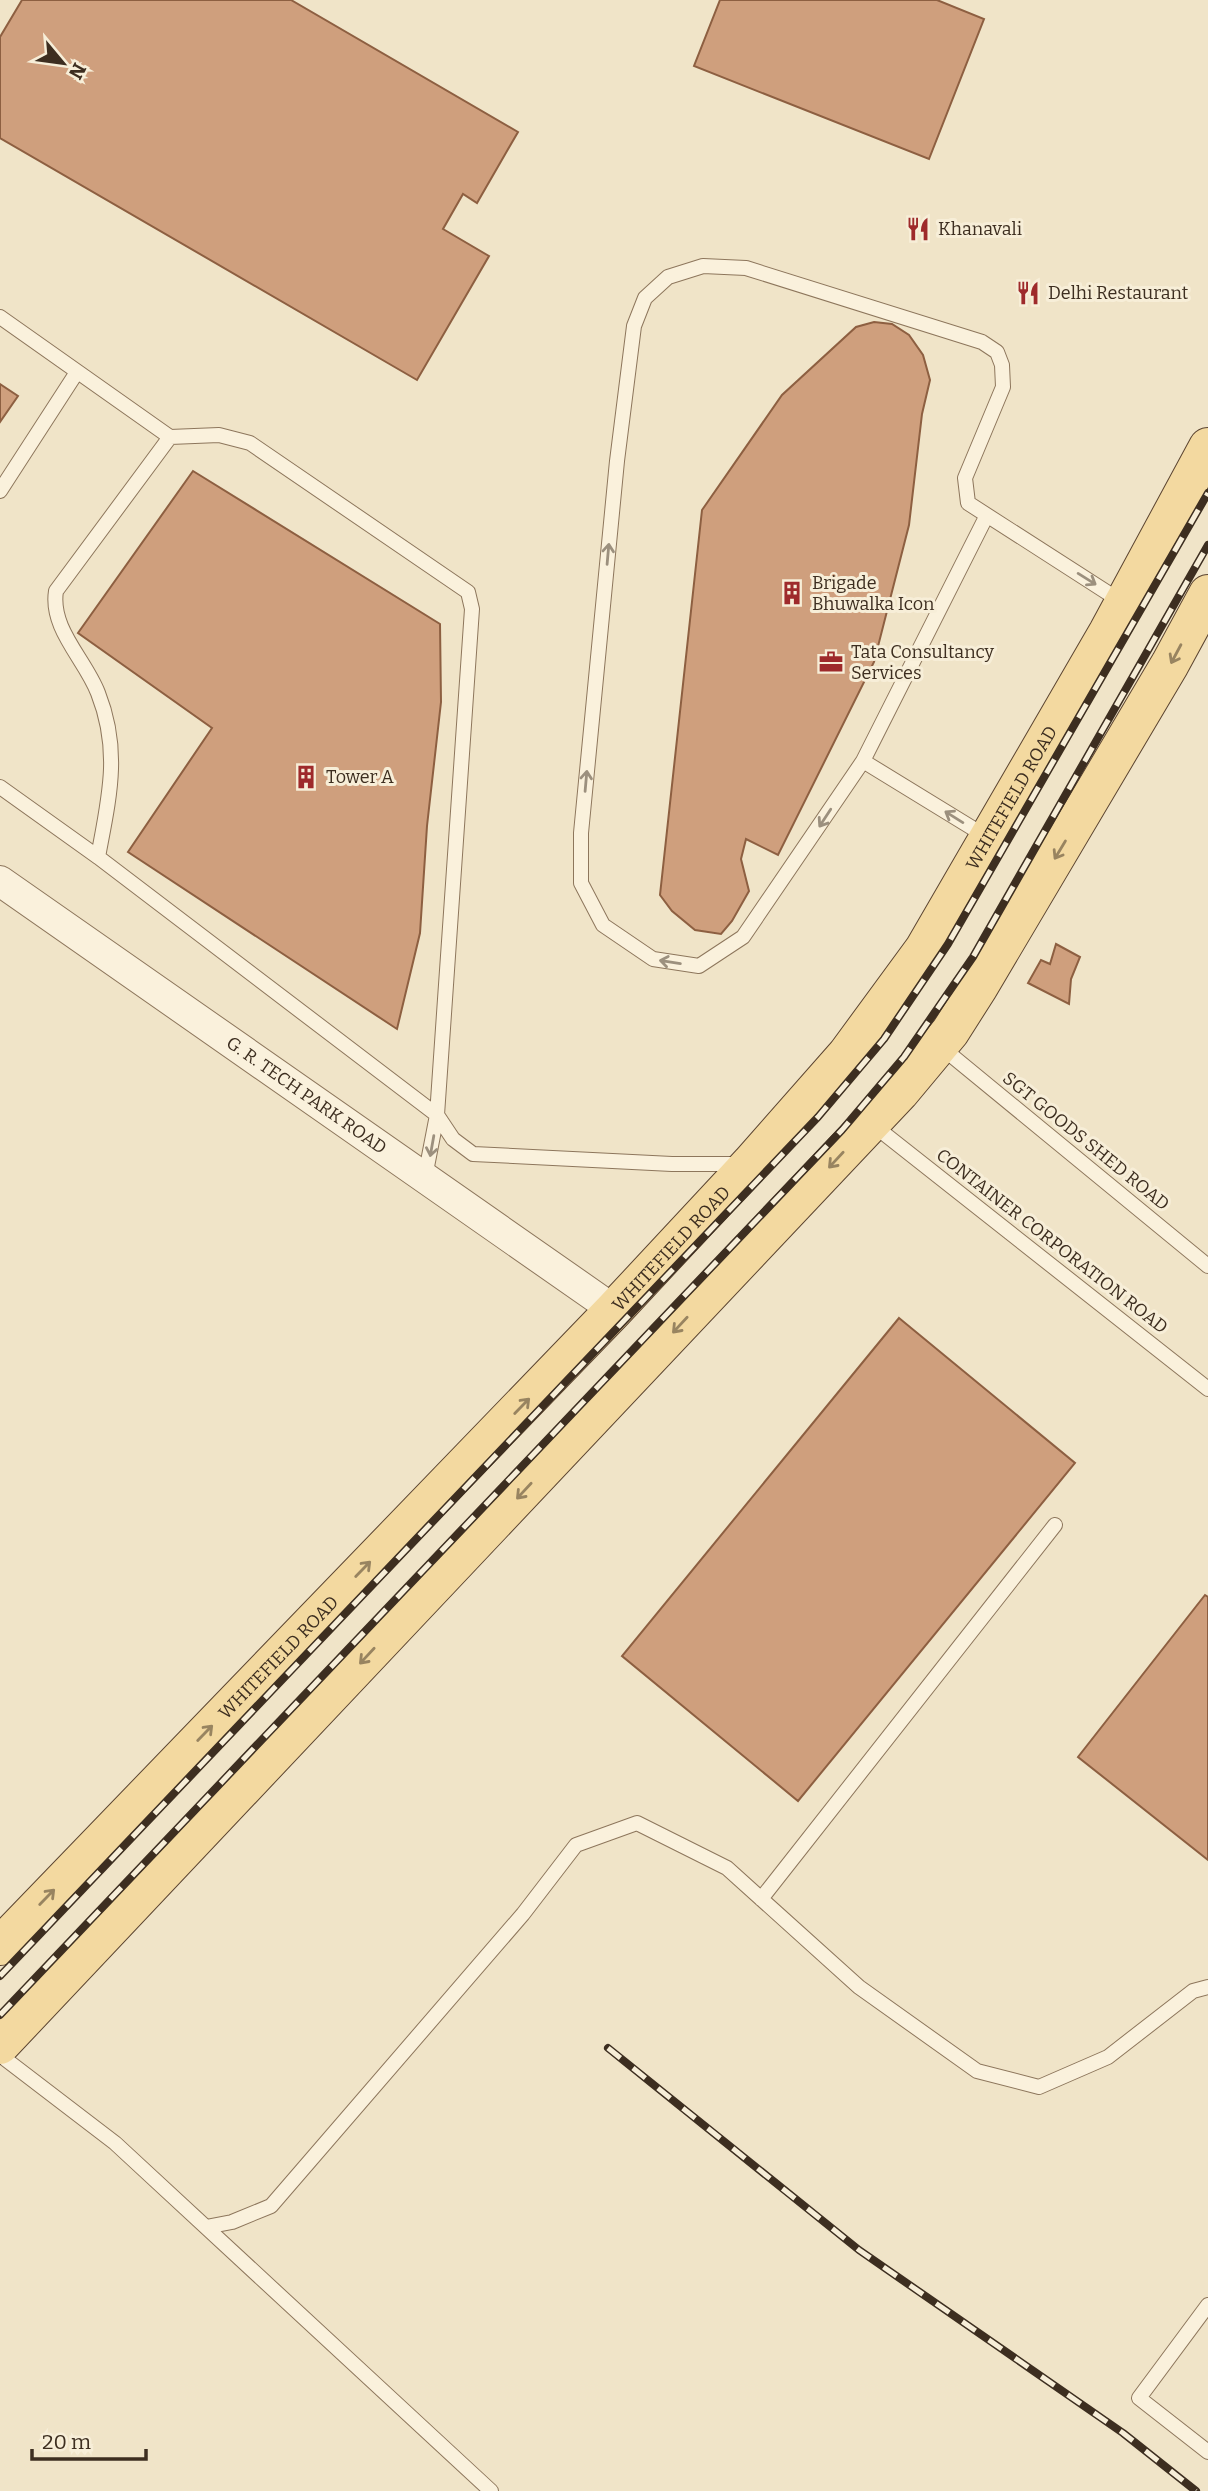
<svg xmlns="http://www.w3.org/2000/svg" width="1208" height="2491" font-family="Bitter,serif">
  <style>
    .building { fill: #cf9f7d; stroke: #8d5f41; stroke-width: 2 }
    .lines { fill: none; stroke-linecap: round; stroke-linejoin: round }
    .service-casing { stroke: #8d765c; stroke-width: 16 }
    .minor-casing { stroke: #8d765c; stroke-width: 32 }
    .primary-casing { stroke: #5b4430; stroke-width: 40 }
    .service { stroke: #faf1dc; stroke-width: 14 }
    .minor { stroke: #faf1dc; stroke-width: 30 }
    .primary { stroke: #f3d9a0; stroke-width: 38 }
    .rail-casing { stroke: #3d2e20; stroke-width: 8 }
    .rail { stroke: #f7eed8; stroke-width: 5; stroke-dasharray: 16; stroke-linecap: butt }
    .oneway { stroke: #9c907e }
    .oneway2 { stroke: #988460 }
    .labels { text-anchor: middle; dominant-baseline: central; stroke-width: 6; stroke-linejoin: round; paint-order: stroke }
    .poi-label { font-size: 18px; fill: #3d2e20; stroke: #f7eed8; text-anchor: start }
    .street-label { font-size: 18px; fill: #3d2e20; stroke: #f7eed8 }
  </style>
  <rect width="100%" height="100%" fill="#f0e4c8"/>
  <!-- building -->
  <path class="building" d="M22 0H291L518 132 477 203 463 194 443 229 489 256 417 380 0 138V37Z
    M720 0H937L984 19 929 159 694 66Z
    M874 322 892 324 909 335 923 355 930 380 922 414 909 525 874 662 778 855 746 839 741 859 749 891 732 921 721 934 695 930 672 911 660 895 702 510 782 395 856 327Z
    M0 384 18 396 0 422Z
    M193 471 440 624 441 702 427 826 420 933 397 1029 128 852 212 728 78 633Z
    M1056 944 1080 957 1071 979 1069 1004 1028 983 1041 960 1050 964Z
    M899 1318 1075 1463 798 1801 622 1656Z
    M1205 1595 1208 1597V1860L1078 1757Z"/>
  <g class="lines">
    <!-- service casing -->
    <g class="service-casing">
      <path id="service" d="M0 317 170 437 219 435 250 443 468 592 472 609 437 1115 425 1177
        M0 491 77 372
        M986 517 863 761 743 937 699 966 653 959 603 925 581 883V833L617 461 634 326 645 298 668 277 703 266 746 268 982 342 997 352 1002 365 1003 387 965 478 968 503 1122 602
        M863 761 987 837
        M0 787 98 857 437 1115 453 1139 473 1154 672 1164H742
        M98 857C109 798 121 751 98 693 85 659 50 629 56 591L170 437
        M940 1046 1208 1266
        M872 1124 1208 1389
        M761 1899 1055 1525
        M0 2055 115 2143 491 2491
        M206 2227 232 2222 271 2206 523 1914 576 1845 637 1823 727 1868 859 1987 977 2071 1039 2087 1108 2057 1193 1991 1208 1987
        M1208 2305 1139 2398 1208 2452"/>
    </g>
    <!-- minor casing -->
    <g class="minor-casing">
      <g id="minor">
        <path id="s1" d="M0 881 614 1310"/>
      </g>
    </g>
    <!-- primary casing -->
    <g class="primary-casing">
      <g id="primary">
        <path id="s2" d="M0 1946 614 1310 751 1163 847 1054 924 949 1108 632 1208 447"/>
        <path d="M0 2045 900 1092 950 1032 978 988 1170 664 1208 594"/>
      </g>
    </g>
    <!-- service -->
    <use href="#service" class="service"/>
    <!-- minor -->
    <use href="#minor" class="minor"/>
    <!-- primary -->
    <use href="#primary" class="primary"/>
    <!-- rail casing -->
    <g class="rail-casing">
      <path id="rail" d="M0 1976 818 1117 884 1039 948 944 1208 493
        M0 2015 842 1130 904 1057 973 957 1208 545
        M608 2048 859 2250 1123 2433 1196 2491"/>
    </g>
    <!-- rail -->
    <use href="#rail" class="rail"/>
  </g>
  <!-- one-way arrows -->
  <defs><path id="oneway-shaft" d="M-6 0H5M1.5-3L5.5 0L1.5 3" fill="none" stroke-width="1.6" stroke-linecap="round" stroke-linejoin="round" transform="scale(1.75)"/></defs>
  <g class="oneway">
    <use href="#oneway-shaft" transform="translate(608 554) rotate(-85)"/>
    <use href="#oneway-shaft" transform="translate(1087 579) rotate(32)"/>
    <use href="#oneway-shaft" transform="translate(586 781) rotate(-85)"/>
    <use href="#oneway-shaft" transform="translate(954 817) rotate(-148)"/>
    <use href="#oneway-shaft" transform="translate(825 818) rotate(123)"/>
    <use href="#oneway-shaft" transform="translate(670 962) rotate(-171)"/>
    <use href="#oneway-shaft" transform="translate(432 1146) rotate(100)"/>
  </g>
  <g class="oneway2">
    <use href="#oneway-shaft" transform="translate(1176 654) rotate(118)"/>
    <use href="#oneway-shaft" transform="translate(1060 850) rotate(121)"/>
    <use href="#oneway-shaft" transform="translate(836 1160) rotate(133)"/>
    <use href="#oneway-shaft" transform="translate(680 1325) rotate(133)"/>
    <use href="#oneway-shaft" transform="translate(522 1406) rotate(-46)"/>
    <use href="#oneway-shaft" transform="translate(524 1491) rotate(133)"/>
    <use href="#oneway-shaft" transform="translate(363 1569) rotate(-46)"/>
    <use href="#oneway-shaft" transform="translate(367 1656) rotate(133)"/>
    <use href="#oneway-shaft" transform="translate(205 1733) rotate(-46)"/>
    <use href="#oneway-shaft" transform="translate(47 1897) rotate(-46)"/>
  </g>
  <!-- icons -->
  <defs>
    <g id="restaurant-bare" transform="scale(1.89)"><path d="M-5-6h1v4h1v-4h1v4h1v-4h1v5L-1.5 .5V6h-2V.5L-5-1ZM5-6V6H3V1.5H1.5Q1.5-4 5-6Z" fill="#9e2a2b" stroke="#f7eed8" stroke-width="2.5" paint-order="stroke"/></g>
    <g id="building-bare" transform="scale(1.89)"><path d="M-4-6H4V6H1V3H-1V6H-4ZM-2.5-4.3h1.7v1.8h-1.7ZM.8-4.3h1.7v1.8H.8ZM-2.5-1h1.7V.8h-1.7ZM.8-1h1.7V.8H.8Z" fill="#9e2a2b" stroke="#f7eed8" stroke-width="2.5" paint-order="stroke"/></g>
    <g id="office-bare" transform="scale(1.89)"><path d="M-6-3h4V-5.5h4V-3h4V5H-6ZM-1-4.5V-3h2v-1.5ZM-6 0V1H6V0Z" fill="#9e2a2b" stroke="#f7eed8" stroke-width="2.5" paint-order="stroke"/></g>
  </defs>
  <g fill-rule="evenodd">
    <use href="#restaurant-bare" x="918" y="229"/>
    <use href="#restaurant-bare" x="1028" y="293"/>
    <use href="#building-bare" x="792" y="593"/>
    <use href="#office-bare" x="831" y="662"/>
    <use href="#building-bare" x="306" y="777"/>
  </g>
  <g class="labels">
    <!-- poi labels -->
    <g class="poi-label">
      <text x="938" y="229">Khanavali</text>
      <text x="1048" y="293">Delhi Restaurant</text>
      <text x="812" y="583">Brigade<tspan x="812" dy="21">Bhuwalka Icon</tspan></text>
      <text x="851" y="652">Tata Consultancy<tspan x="851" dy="21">Services</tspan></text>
      <text x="326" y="777">Tower A</text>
    </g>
    <!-- street labels -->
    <g class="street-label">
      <text stroke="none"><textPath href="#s2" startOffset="1535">WHITEFIELD ROAD</textPath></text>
      <text stroke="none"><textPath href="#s1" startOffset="374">G. R. TECH PARK ROAD</textPath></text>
      <text transform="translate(1086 1141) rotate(39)">SGT GOODS SHED ROAD</text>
      <text transform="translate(1052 1241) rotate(38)">CONTAINER CORPORATION ROAD</text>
      <text stroke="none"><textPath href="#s2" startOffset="968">WHITEFIELD ROAD</textPath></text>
      <text stroke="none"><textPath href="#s2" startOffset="401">WHITEFIELD ROAD</textPath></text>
    </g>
  </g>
  <!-- north arrow -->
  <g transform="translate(63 63) rotate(119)" stroke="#f7eed8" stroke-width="5" paint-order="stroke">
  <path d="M0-5L12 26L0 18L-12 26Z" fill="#3d2e20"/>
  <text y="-10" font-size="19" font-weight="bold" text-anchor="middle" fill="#3d2e20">N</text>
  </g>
  <!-- scale -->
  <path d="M32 2449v10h114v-10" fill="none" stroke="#3d2e20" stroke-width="3.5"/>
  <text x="42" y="2449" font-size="21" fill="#3d2e20" stroke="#f7eed8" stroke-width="5" paint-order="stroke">20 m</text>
</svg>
